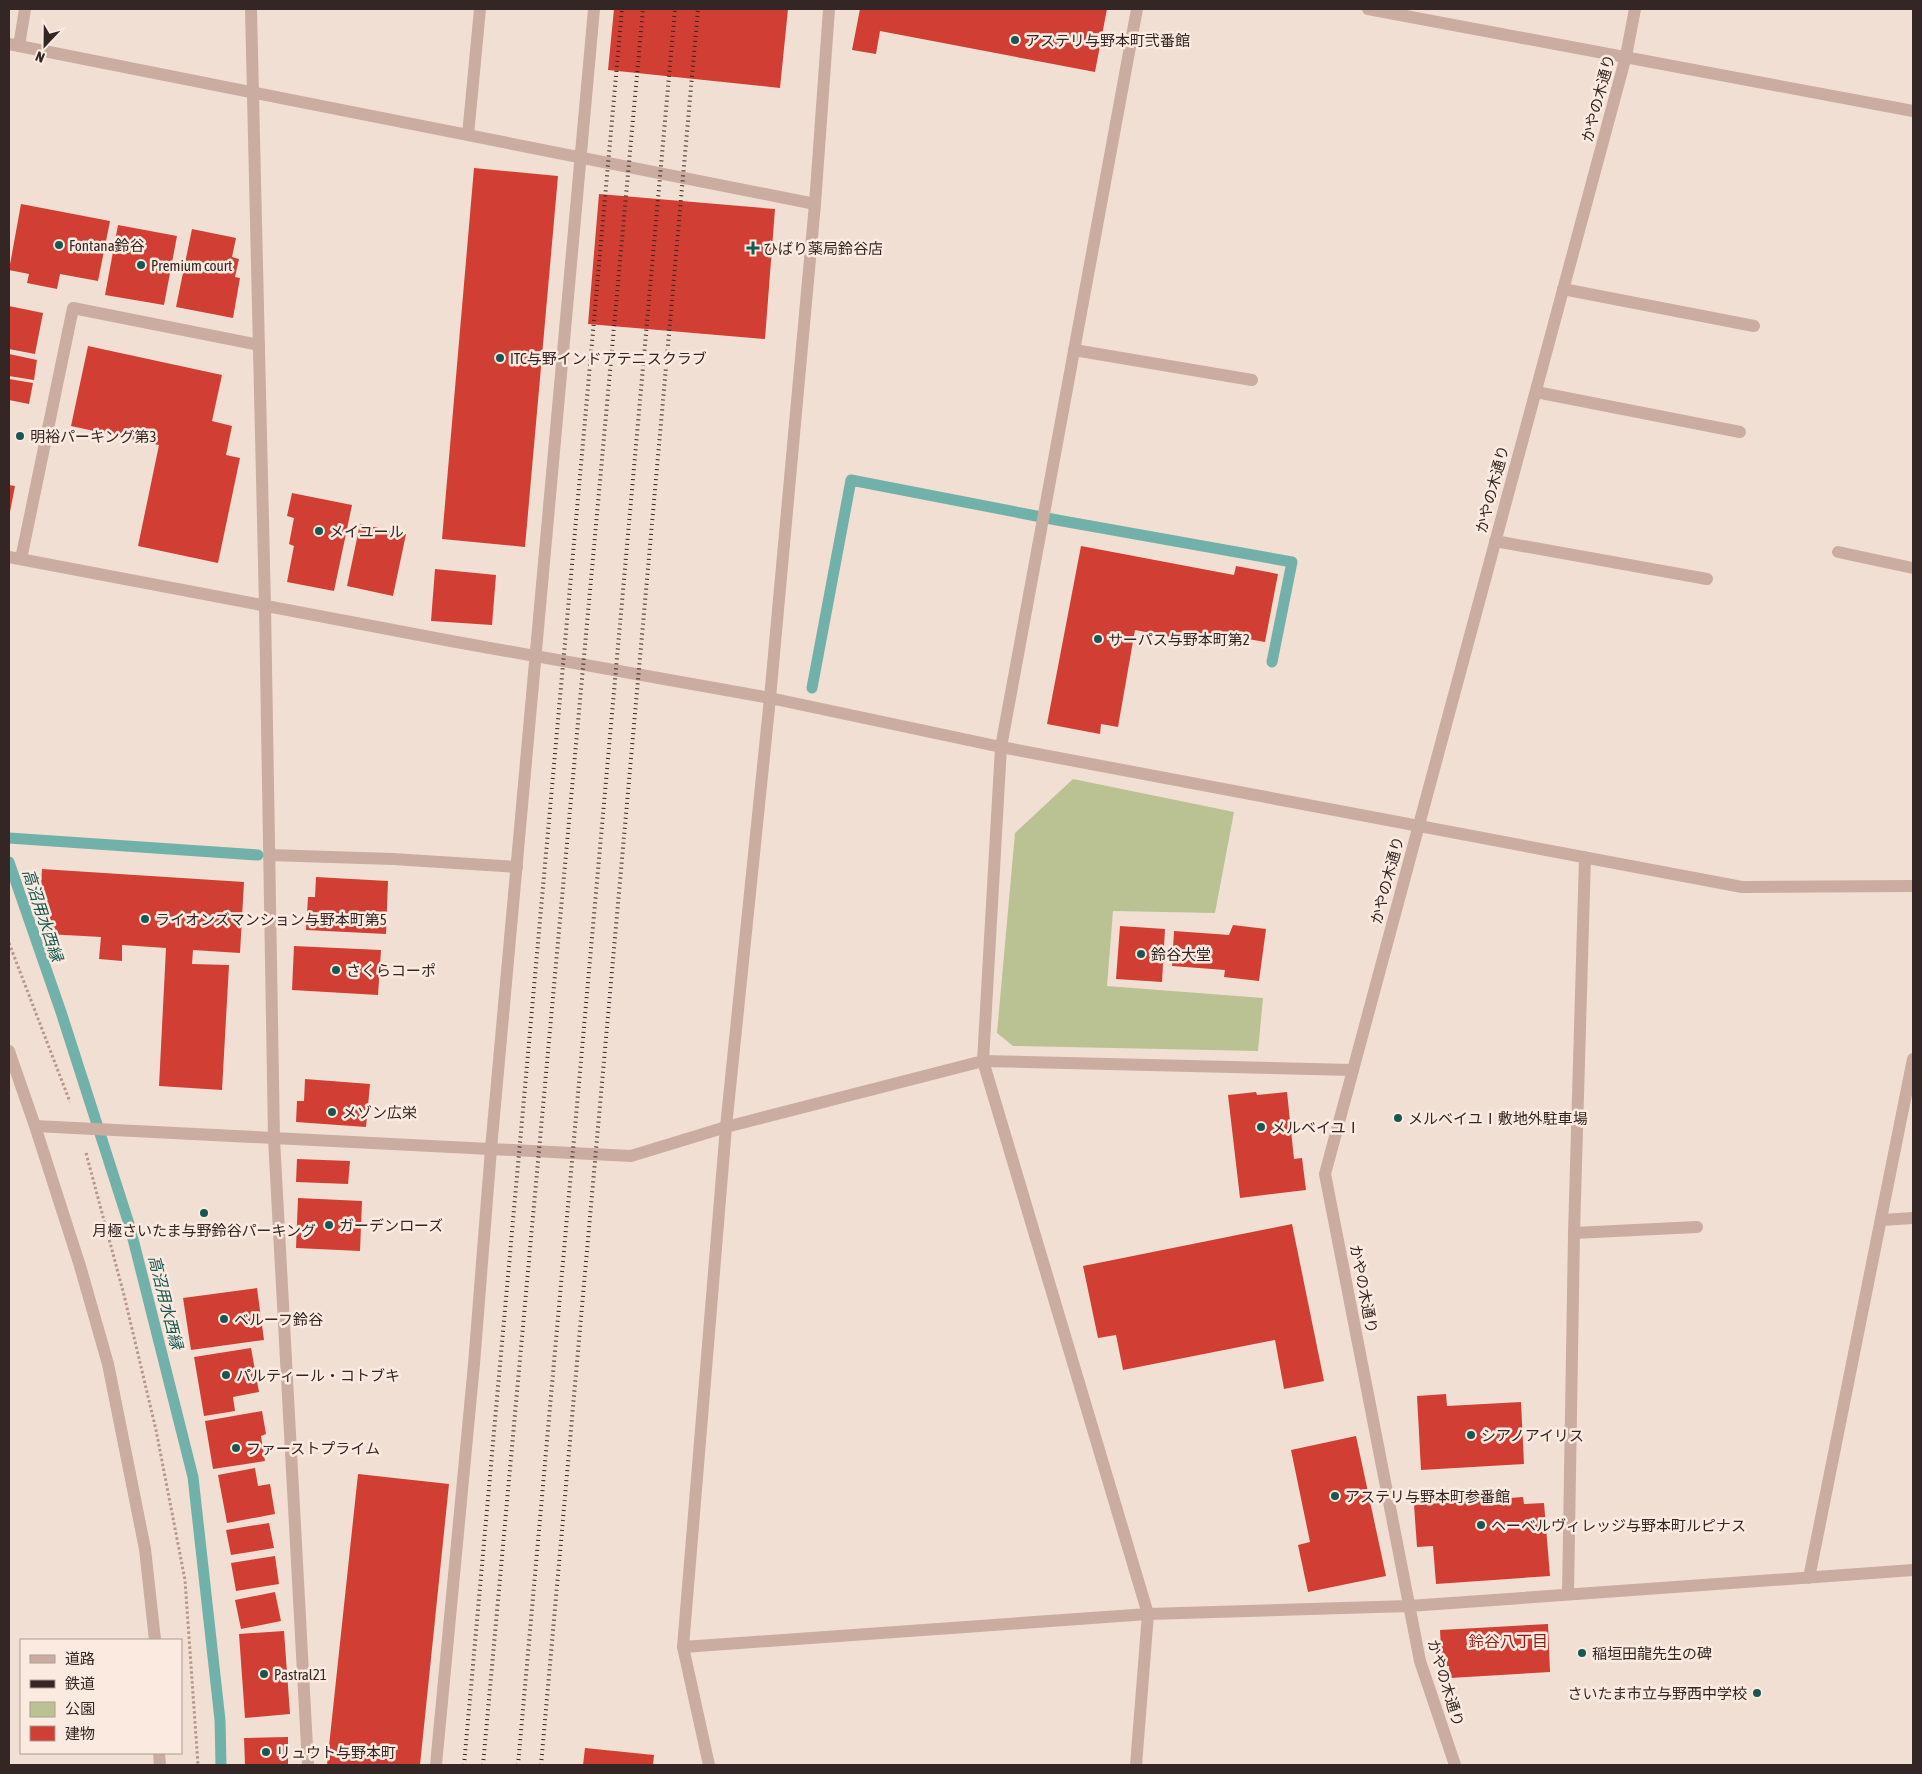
<svg xmlns="http://www.w3.org/2000/svg" width="1922" height="1774" font-family="'Asap Condensed','Noto Sans JP',sans-serif">
  <style>
    .green { fill: #bac294 }
    .lines { fill: none; stroke-linecap: round; stroke-linejoin: round }
    .stream { stroke: #71b1a9; stroke-width: 11 }
    .building { fill: #d13f34 }
    .path { stroke: #b7968a; stroke-width: 3; stroke-dasharray: 2.5 2.5; stroke-linecap: butt }
    .service { stroke: #cbaca0; stroke-width: 12 }
    .minor { stroke: #cbaca0; stroke-width: 12 }
    .tertiary { stroke: #cbaca0; stroke-width: 12 }
    .rail { stroke: #342624; stroke-width: 4; stroke-dasharray: 1 4; stroke-linecap: butt }
    .poi-dot { fill: #165851; stroke: #faeae0; stroke-width: 2 }
    .labels { text-anchor: middle; dominant-baseline: central; stroke-width: 5; stroke-linejoin: round; paint-order: stroke }
    .poi-label { font-size: 15px; fill: #342624; stroke: #faeae0; text-anchor: start }
    .street-label { font-size: 15px; fill: #342624; stroke: #faeae0 }
    .water-label { font-size: 16px; font-style: italic; fill: #165851; stroke: #faeae0 }
    .neighbourhood-label { font-size: 16px; fill: #891e16; stroke: #faeae0 }
  </style>
  <rect width="100%" height="100%" fill="#f2dfd4"/>
  <!-- green -->
  <path class="green" d="M1073 779 1234 812 1215 913 1113 911 1107 986 1263 998 1258 1051 1013 1046 997 1033 1015 833Z"/>
  <g class="lines">
    <!-- stream -->
    <path class="stream" d="M812 688 851 480 1057 520 1292 562 1272 662
      M9 838 258 855
      M9 862 61 1012 130 1227 193 1477 220 1720 221 1765"/>
  </g>
  <!-- building -->
  <path class="building" d="M614 9H788L780 88 608 70Z
    M860 9H1107L1095 72 880 31 876 54 852 50Z
    M474 168 558 176 525 547 442 539Z
    M599 194 775 209 765 339 588 324Z
    M21 204 110 221 98 281 60 274 57 289 27 283 29 274 9 270Z
    M118 225 177 236 164 305 105 295Z
    M192 229 236 238 232 257 239 259 235 277 240 278 233 318 176 307Z
    M9 306 43 313 35 354 9 349Z
    M88 346 222 375 212 421 232 426 226 455 240 458 218 563 138 546 159 445 71 426Z
    M9 354 37 360 34 380 9 376Z
    M9 379 33 383 29 404 9 400Z
    M9 485 15 486 10 512H9Z
    M292 493 352 505 334 591 287 582 294 546 289 544 294 518 287 516Z
    M360 524 406 534 393 596 347 586Z
    M1081 546 1234 575 1236 566 1278 574 1265 642 1231 636 1229 648 1135 630 1118 727 1101 724 1100 734 1047 724Z
    M435 569 496 575 492 625 431 621Z
    M42 869 244 882 240 953 193 950 192 964 229 965 222 1090 159 1086 166 948 122 945V961L99 959 101 937 47 934 48 904 40 903Z
    M316 877 388 881 386 934 306 930 308 897H315Z
    M1233 925 1266 929 1259 981 1224 977 1225 970 1172 966 1174 931 1229 935Z
    M1120 926 1165 929 1162 982 1116 979Z
    M294 946 381 950 378 995 292 990Z
    M305 1079 370 1084 366 1127 296 1122 297 1101H304Z
    M1256 1092 1257 1095 1287 1092 1294 1159 1302 1158 1306 1190 1240 1198 1228 1095Z
    M297 1159 350 1161 348 1184 296 1182Z
    M298 1198 362 1201 360 1251 296 1248Z
    M1292 1224 1324 1381 1284 1389 1275 1340 1123 1370 1116 1335 1098 1338 1083 1266Z
    M257 1288 264 1340 191 1350 183 1298Z
    M251 1348 259 1392 233 1397 235 1411 204 1416 194 1357Z
    M1446 1394 1447 1406 1521 1402 1524 1464 1421 1470 1417 1396Z
    M262 1411 266 1434 261 1436 265 1461 213 1469 205 1421Z
    M1356 1436 1386 1576 1308 1592 1298 1545 1310 1542 1291 1450Z
    M255 1468 258 1486 270 1484 275 1514 227 1523 218 1475Z
    M358 1474 449 1484 420 1765H327Z
    M1523 1497 1524 1504 1544 1503 1550 1576 1436 1584 1433 1546 1417 1547 1414 1505Z
    M269 1523 274 1548 231 1555 226 1530Z
    M275 1556 279 1584 236 1591 231 1563Z
    M275 1592 281 1621 241 1629 235 1600Z
    M1548 1624 1550 1672 1450 1678 1449 1666H1442L1440 1630Z
    M284 1631 290 1714 245 1718 239 1634Z
    M288 1737V1765H245L244 1738Z
    M585 1748 654 1755 653 1765H583Z"/>
  <g class="lines">
    <!-- path -->
    <path class="path" d="M9 943 70 1102
      M86 1153 124 1295 156 1430 185 1580 198 1765"/>
    <!-- service -->
    <path class="service" d="M1563 289 1754 326
      M1074 350 1252 380
      M1536 392 1740 432
      M1495 541 1707 579
      M1838 552 1913 568
      M21 559 73 308 259 345
      M269 855 393 859 517 867
      M983 1061 1353 1070
      M1882 1220 1913 1218
      M1574 1233 1697 1227"/>
    <!-- minor -->
    <path class="minor" d="M251 9 265 606 274 1139 308 1765
      M1368 9 1913 111
      M9 44 815 204
      M19 46 25 9
      M468 135 480 9
      M9 557 451 641 770 698 1001 747 1742 887 1913 886
      M9 1051 35 1126 80 1266 108 1364 145 1549 155 1640
      M35 1126 631 1156 726 1127 983 1061
      M1809 1578 1913 1059
      M1568 1594 1574 1233 1585 857
      M683 1647 1148 1614 1409 1606 1913 1570
      M159 1753 160 1765
      M436 1765 474 1364 491 1149 594 9
      M1136 1765 1148 1614 983 1061 1001 747 1137 9
      M1455 1765 1420 1661 1325 1174 1626 56 1635 9"/>
    <!-- tertiary -->
    <path class="tertiary" d="M709 1765 683 1647 726 1127 770 698 815 204 829 9"/>
    <!-- rail -->
    <path class="rail" d="M464 1765 622 9
      M483 1765 643 9
      M518 1765 675 9
      M541 1765 698 9"/>
  </g>
  <!-- markers -->
  <g class="poi-dot">
    <circle cx="1015" cy="40" r="5"/>
    <circle cx="59" cy="245" r="5"/>
    <path d="M750.5 240.5h5v5h5v5h-5v5h-5v-5h-5v-5h5z"/>
    <circle cx="141" cy="265" r="5"/>
    <circle cx="500" cy="358" r="5"/>
    <circle cx="20" cy="436" r="5"/>
    <circle cx="319" cy="531" r="5"/>
    <circle cx="1098" cy="639" r="5"/>
    <circle cx="145" cy="919" r="5"/>
    <circle cx="1141" cy="954" r="5"/>
    <circle cx="336" cy="970" r="5"/>
    <circle cx="332" cy="1112" r="5"/>
    <circle cx="1398" cy="1118" r="5"/>
    <circle cx="1261" cy="1127" r="5"/>
    <circle cx="204" cy="1213" r="5"/>
    <circle cx="329" cy="1225" r="5"/>
    <circle cx="224" cy="1319" r="5"/>
    <circle cx="226" cy="1375" r="5"/>
    <circle cx="1471" cy="1435" r="5"/>
    <circle cx="236" cy="1448" r="5"/>
    <circle cx="1335" cy="1496" r="5"/>
    <circle cx="1481" cy="1525" r="5"/>
    <circle cx="1582" cy="1653" r="5"/>
    <circle cx="264" cy="1674" r="5"/>
    <circle cx="1757" cy="1693" r="5"/>
    <circle cx="266" cy="1752" r="5"/>
  </g>
  <g class="labels">
    <!-- poi labels -->
    <g class="poi-label">
      <text x="1025" y="40">アステリ与野本町弐番館</text>
      <text x="69" y="245">Fontana鈴谷</text>
      <text x="763" y="248">ひばり薬局鈴谷店</text>
      <text x="151" y="265">Premium court</text>
      <text x="510" y="358">ITC与野インドアテニスクラブ</text>
      <text x="30" y="436">明裕パーキング第3</text>
      <text x="329" y="531">メイユール</text>
      <text x="1108" y="639">サーパス与野本町第2</text>
      <text x="155" y="919">ライオンズマンション与野本町第5</text>
      <text x="1151" y="954">鈴谷大堂</text>
      <text x="346" y="970">さくらコーポ</text>
      <text x="342" y="1112">メゾン広栄</text>
      <text x="1408" y="1118">メルベイユⅠ敷地外駐車場</text>
      <text x="1271" y="1127">メルベイユⅠ</text>
      <text x="339" y="1225">ガーデンローズ</text>
      <text x="204" y="1230" text-anchor="middle">月極さいたま与野鈴谷パーキング</text>
      <text x="234" y="1319">ベルーフ鈴谷</text>
      <text x="236" y="1375">パルティール・コトブキ</text>
      <text x="1481" y="1435">シアノアイリス</text>
      <text x="246" y="1448">ファーストプライム</text>
      <text x="1345" y="1496">アステリ与野本町参番館</text>
      <text x="1491" y="1525">ヘーベルヴィレッジ与野本町ルピナス</text>
      <text x="1592" y="1653">稲垣田龍先生の碑</text>
      <text x="274" y="1674">Pastral21</text>
      <text x="1747" y="1693" text-anchor="end">さいたま市立与野西中学校</text>
      <text x="276" y="1752">リュウト与野本町</text>
    </g>
    <!-- street labels -->
    <g class="street-label">
      <text transform="translate(1598 98) rotate(-75)">かやの木通り</text>
      <text transform="translate(1492 489) rotate(-75)">かやの木通り</text>
      <text transform="translate(1387 880) rotate(-75)">かやの木通り</text>
      <text transform="translate(1364 1289) rotate(79)">かやの木通り</text>
      <text transform="translate(1446 1683) rotate(73)">かやの木通り</text>
    </g>
    <!-- water labels -->
    <g class="water-label">
      <text transform="translate(43 915) rotate(72)">高沼用水西縁</text>
      <text transform="translate(166 1302) rotate(76)">高沼用水西縁</text>
    </g>
    <!-- neighbourhood labels -->
    <g class="neighbourhood-label">
      <text x="1508" y="1641">鈴谷八丁目</text>
    </g>
  </g>
  <!-- border -->
  <rect width="1922" height="1774" fill="none" stroke="#342624" stroke-width="20"/>
  <!-- legend -->
  <rect x="20" y="1639" width="162" height="115" fill="#faeae0" stroke="#ab9c95"/>
  <rect x="30" y="1655" width="25" height="8" fill="#cbaca0" stroke="#ab9c95"/>
  <text x="65" y="1664" font-size="15" fill="#342624">道路</text>
  <rect x="30" y="1680" width="25" height="8" fill="#342624" stroke="#ab9c95"/>
  <text x="65" y="1689" font-size="15" fill="#342624">鉄道</text>
  <rect x="30" y="1702" width="25" height="15" fill="#bac294" stroke="#ab9c95"/>
  <text x="65" y="1714" font-size="15" fill="#342624">公園</text>
  <rect x="30" y="1726" width="25" height="15" fill="#d13f34" stroke="#ab9c95"/>
  <text x="65" y="1739" font-size="15" fill="#342624">建物</text>
  <!-- north arrow -->
  <g transform="translate(45 45) rotate(202)" stroke="#faeae0" stroke-width="4" paint-order="stroke">
  <path d="M0-4L9 19L0 12L-9 19Z" fill="#342624"/>
  <text y="-8" font-size="14" font-weight="bold" text-anchor="middle" fill="#342624">N</text>
  </g>
</svg>
